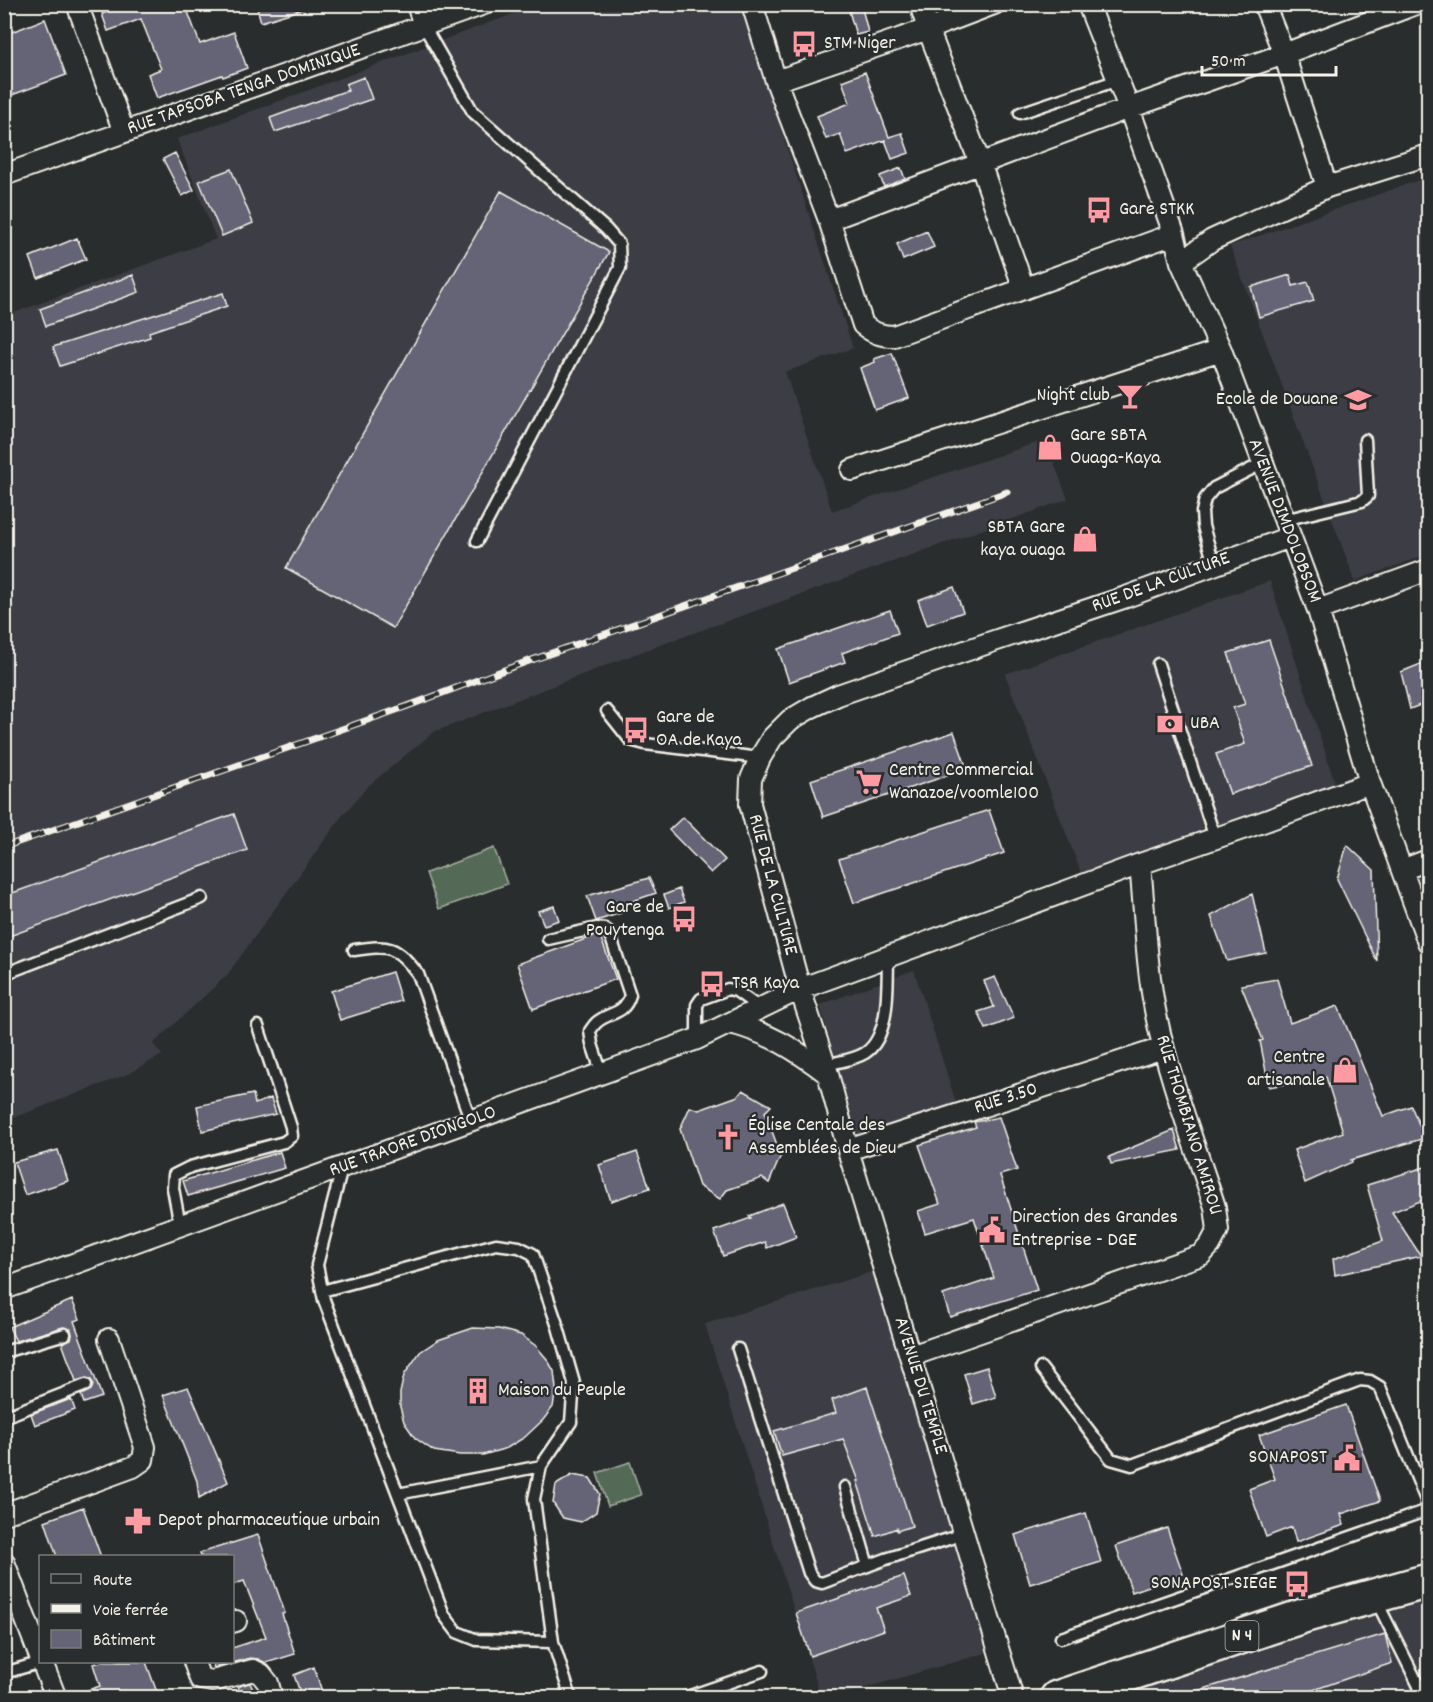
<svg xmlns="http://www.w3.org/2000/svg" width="1433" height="1702" font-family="Dekko,sans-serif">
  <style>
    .built { fill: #3c3e44 }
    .green { fill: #556b57; stroke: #a4aea0; stroke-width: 1.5 }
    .building { fill: #656476; stroke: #f4f1e8; stroke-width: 1.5 }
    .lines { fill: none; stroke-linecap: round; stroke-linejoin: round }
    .lane-casing { stroke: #f4f1e8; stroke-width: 15 }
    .street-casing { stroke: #f4f1e8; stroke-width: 24 }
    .highway-casing { stroke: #f4f1e8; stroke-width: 38 }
    .lane { stroke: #2a2d2e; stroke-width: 10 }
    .street { stroke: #2a2d2e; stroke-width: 20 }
    .highway { stroke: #2a2d2e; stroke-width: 33 }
    .rail-casing { stroke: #f4f1e8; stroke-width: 7 }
    .rail { stroke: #2a2d2e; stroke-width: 4.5; stroke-dasharray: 14; stroke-linecap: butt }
    .labels { text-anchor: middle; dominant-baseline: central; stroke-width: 4.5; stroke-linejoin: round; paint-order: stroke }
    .shield { fill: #2a2d2e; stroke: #b7b6b0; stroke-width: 1.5 }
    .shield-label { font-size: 18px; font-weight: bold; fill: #f4f1e8 }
    .poi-label { font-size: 20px; fill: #f4f1e8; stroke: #2a2d2e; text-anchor: start }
    .street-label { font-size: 20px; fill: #f4f1e8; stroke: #2a2d2e }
  </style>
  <rect width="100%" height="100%" fill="#2a2d2e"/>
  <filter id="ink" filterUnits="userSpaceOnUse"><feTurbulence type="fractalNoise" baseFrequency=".0167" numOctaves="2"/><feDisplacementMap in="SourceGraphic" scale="12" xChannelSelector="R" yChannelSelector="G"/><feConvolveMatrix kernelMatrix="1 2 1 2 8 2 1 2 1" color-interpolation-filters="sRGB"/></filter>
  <g filter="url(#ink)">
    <!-- built -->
    <path class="built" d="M537 5H740L853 348 785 372 832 511 1045 440 1068 499 638 653 434 732 368 786 342 816 227 975 153 1044 162 1055 128 1074 5 1121V316L216 239 177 139Z
      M1428 177V554L1355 581 1230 246Z
      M1270 581 1336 786 1082 875 1005 674Z
      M914 970 957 1106 858 1138 820 1005Z
      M875 1271 986 1653 834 1697H821L705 1324Z
      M1428 1581V1697L1057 1698Z"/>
    <!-- green -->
    <path class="green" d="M494 848 507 884 439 909 426 873Z
      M630 1462 641 1495 608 1506 597 1473Z"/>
    <!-- building -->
    <path class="building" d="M130 4H185L200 44 234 32 247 68 223 77 222 75 157 98 148 74 161 69 141 19 108 31 102 14Z
      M256 4H306V8L261 22Z
      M862 8 868 32 856 35 849 11Z
      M45 19 66 75 4 98V35Z
      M865 72 889 137 902 133 909 153 892 159 885 140 847 154 840 134 826 139 817 116 850 103 842 81Z
      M364 77 372 99 275 132 270 118 348 90 346 84Z
      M175 153 194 190 182 196 163 159Z
      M901 168 905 179 884 187 880 176Z
      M231 169 253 223 222 236 199 181Z
      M501 191 609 252 393 628 286 568Z
      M927 231 934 247 903 260 897 244Z
      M77 238 86 259 38 278 30 257Z
      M133 275 139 292 46 326 40 309Z
      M1290 275 1293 286 1308 282 1314 301 1259 317 1251 287Z
      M223 293 227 306 149 332 150 337 60 366 53 347Z
      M892 353 909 398 875 410 860 368 875 362 874 359Z
      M954 587 963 612 927 625 918 600Z
      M890 610 898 633 842 653 845 662 789 682 778 649Z
      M1269 640 1312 766 1230 794 1216 754 1245 744 1233 708 1245 704 1228 653Z
      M1428 661V702L1410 709 1401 672Z
      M954 732 967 769 823 817 811 780Z
      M989 810 1004 853 854 903 839 859Z
      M234 814 247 850 4 938V896Z
      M683 817 725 860 711 873 669 830Z
      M1347 845 1374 870 1377 961 1337 879Z
      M649 878 656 893 618 906 621 913 596 921 587 896Z
      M679 889 684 902 669 908 664 895Z
      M1252 894 1266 953 1227 961 1211 916Z
      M554 906 559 920 544 925 538 911Z
      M594 936H600L616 979 533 1009 517 964Z
      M392 972 401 1001 340 1020 331 991Z
      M995 977 1014 1018 986 1029 978 1012 994 1007 984 981Z
      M1277 979 1290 1023 1338 1006 1383 1116 1411 1106 1425 1138 1351 1160 1352 1162 1305 1183 1294 1150 1343 1132 1326 1077 1269 1087 1260 1041 1263 1040 1241 985Z
      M743 1090 771 1106 765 1112 777 1145 784 1148 769 1183 762 1178 727 1190 720 1199 699 1186 680 1129 690 1107 699 1110 738 1096Z
      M253 1094 255 1104 271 1098 276 1114 202 1131 197 1106Z
      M999 1117 1017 1170 1000 1175 1037 1290 950 1317 943 1295 994 1278 974 1218 925 1233 918 1211 940 1204 919 1145 976 1127 974 1122Z
      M1174 1130 1180 1150 1111 1164 1109 1157Z
      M58 1150 68 1181 25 1195 14 1162Z
      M280 1152 285 1168 188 1196 183 1181Z
      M637 1152 650 1188 611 1201 599 1165Z
      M1428 1166V1198L1392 1212 1421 1256 1335 1275 1333 1259 1383 1241 1367 1185Z
      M783 1203 796 1237 767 1248 765 1242 723 1256 714 1231 751 1218 749 1216Z
      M72 1300 80 1319 74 1321 102 1397 84 1403 81 1395 91 1390 93 1383 91 1380 87 1378 76 1381 62 1343 71 1339 72 1335 71 1329 63 1327 16 1341 9 1327Z
      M473 1328 499 1329 521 1335 536 1346 547 1359 554 1371 556 1389 553 1407 543 1420 525 1437 507 1448 483 1455H460L434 1451 415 1438 404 1422 400 1407V1393L404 1375 420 1352 438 1340Z
      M987 1367 996 1397 973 1404 964 1374Z
      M188 1387 228 1482 199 1498 197 1481 163 1395Z
      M867 1387 912 1526 897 1531V1528L875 1536 857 1481H859L843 1439 782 1456 774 1431 836 1413 832 1400Z
      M71 1399 75 1410 35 1425 31 1414Z
      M1346 1405 1380 1501 1341 1514 1344 1525 1296 1542 1292 1527 1266 1537 1249 1489 1275 1479 1259 1435Z
      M572 1475 590 1478 600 1494 596 1512 581 1522 563 1518 553 1503 556 1485Z
      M83 1507 101 1557H57L45 1521Z
      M1086 1513 1101 1562 1030 1584 1015 1535Z
      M1167 1528 1183 1574 1132 1592 1116 1546Z
      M258 1535 285 1613 282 1614 295 1654 266 1663 258 1659 250 1658 214 1668 212 1662H232V1648L266 1637 244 1581 232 1585V1557H201L200 1553Z
      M904 1576 911 1596 876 1608 884 1630 810 1656 796 1613Z
      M1385 1634 1392 1663 1290 1698H1188L1187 1694Z
      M102 1662H146L159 1698H73V1695L100 1686 93 1664Z
      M314 1667 324 1698H302L294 1675Z
      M250 1683 257 1698H236L239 1686Z"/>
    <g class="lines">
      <!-- lane casing -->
      <g class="lane-casing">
        <path id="lane" d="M424 26 473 112 606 229 619 244 620 268 477 541
          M1020 113 1118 80
          M1284 520 1362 501 1368 496 1365 440
          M1214 564 1203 526 1202 512 1205 499 1214 488 1263 463
          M1158 664 1215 838
          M607 711 630 740 645 744 760 758
          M548 939 597 928 605 929 609 932 630 995C624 1016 609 1011 596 1023 594 1025 592 1028 590 1031L592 1044 602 1074
          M354 950C390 945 395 945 418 974L471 1121
          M4 974 202 898
          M697 1039V1005L701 999 728 989 736 991 761 1009
          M825 1065C837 1062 854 1060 865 1053 891 1036 887 984 888 957
          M342 1168 317 1265 324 1300 444 1615 457 1632 477 1640 553 1642
          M180 1226 173 1188 174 1175 190 1167 284 1142 292 1136 291 1127 258 1026
          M322 1291 496 1244 519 1247 533 1254 558 1327 574 1383 571 1422 541 1466 534 1499 553 1642 571 1698
          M738 1349 809 1573 815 1581 822 1583 886 1559 964 1534
          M4 1352 65 1334
          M1041 1368 1111 1459 1132 1465 1360 1380 1370 1381 1380 1387 1428 1505
          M4 1417 86 1385
          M845 1487 868 1566
          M398 1494 541 1466
          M1376 1600 1423 1694
          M1061 1638 1428 1510
          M4 1673 42 1662
          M684 1698 762 1671"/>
      </g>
      <!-- street casing -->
      <g class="street-casing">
        <path id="street" d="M77 4 124 132
          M417 4 424 26
          M752 4 776 81 829 220 863 325C873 333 881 336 894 336L1174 234
          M920 4 928 29 980 163 1024 289
          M1088 4 1129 108 1174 234 1181 262 1221 350 1318 610 1370 783 1428 942
          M1264 4 1284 54 1327 187
          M776 81 928 29 994 4
          M4 175 484 4
          M829 220 1129 108 1284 54 1416 4
          M1181 262 1212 240 1327 187 1428 155
          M852 470 1221 350
          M1318 610 1428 570
          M1402 870 1428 860
          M731 1023C771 1034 795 1049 828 1074
          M848 1150 1163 1048
          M4 1289 697 1039 800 989 1140 864 1257 824 1370 783
          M911 1356 1201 1255 1210 1245 1218 1230 1215 1207C1195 1145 1169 1079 1156 1015 1146 966 1145 914 1140 864
          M4 1514 133 1467 143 1460 145 1447 109 1339
          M4 1562 40 1657
          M232 1622 236 1621
          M42 1662 56 1698
          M194 1662 200 1679 213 1681 253 1670 261 1674 268 1683 272 1698
          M1013 1698 848 1150 828 1074 800 989 750 804 751 779 760 758 772 738 790 720 812 707 838 695 994 641 1126 597 1290 537
          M1420 1698 1428 1688"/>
      </g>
      <!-- highway casing -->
      <g class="highway-casing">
        <path id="highway" d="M1057 1698 1306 1615 1428 1581"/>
      </g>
      <!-- lane -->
      <use href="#lane" class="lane"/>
      <!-- street -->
      <use href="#street" class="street"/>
      <!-- highway -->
      <use href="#highway" class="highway"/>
      <!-- rail casing -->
      <g class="rail-casing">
        <path id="rail" d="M4 847 405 707 515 666 1007 492"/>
      </g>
      <!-- rail -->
      <use href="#rail" class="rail"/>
    </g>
  </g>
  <!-- icons -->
  <defs>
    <g id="bus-bare" transform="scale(2.07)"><path d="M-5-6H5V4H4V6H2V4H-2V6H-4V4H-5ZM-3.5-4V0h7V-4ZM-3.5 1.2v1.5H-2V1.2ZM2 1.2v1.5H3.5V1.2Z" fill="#ff9aa2" stroke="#2a2d2e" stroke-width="2.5" paint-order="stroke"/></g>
    <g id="bar-bare" transform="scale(2.07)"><path d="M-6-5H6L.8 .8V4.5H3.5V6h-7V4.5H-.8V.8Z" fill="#ff9aa2" stroke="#2a2d2e" stroke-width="2.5" paint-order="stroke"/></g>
    <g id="school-bare" transform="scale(2.07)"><path d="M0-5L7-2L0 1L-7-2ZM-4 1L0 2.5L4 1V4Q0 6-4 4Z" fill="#ff9aa2" stroke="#2a2d2e" stroke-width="2.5" paint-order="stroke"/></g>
    <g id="shop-bare" transform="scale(2.07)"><path d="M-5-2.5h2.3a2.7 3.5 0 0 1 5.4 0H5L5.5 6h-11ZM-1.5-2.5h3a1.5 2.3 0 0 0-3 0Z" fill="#ff9aa2" stroke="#2a2d2e" stroke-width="2.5" paint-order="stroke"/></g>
    <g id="bank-bare" transform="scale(2.07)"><path d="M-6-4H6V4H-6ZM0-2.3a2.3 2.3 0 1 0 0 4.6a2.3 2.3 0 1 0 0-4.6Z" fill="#ff9aa2" stroke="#2a2d2e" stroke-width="2.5" paint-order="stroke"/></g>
    <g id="supermarket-bare" transform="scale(2.07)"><path d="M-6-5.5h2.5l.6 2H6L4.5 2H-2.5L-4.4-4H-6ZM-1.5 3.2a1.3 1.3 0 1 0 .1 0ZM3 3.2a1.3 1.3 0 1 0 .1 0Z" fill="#ff9aa2" stroke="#2a2d2e" stroke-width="2.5" paint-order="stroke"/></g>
    <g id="church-bare" transform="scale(2.07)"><path d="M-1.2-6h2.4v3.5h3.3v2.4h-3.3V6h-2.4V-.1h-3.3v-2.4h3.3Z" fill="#ff9aa2" stroke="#2a2d2e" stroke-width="2.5" paint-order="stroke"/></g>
    <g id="civic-bare" transform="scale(2.07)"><path d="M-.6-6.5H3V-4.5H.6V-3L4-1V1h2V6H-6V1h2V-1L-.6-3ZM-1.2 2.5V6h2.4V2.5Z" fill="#ff9aa2" stroke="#2a2d2e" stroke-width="2.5" paint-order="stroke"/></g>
    <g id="building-bare" transform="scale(2.07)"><path d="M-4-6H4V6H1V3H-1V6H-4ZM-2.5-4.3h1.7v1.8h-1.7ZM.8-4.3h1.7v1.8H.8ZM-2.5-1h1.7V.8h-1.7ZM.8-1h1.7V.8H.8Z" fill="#ff9aa2" stroke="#2a2d2e" stroke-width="2.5" paint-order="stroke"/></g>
    <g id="pharmacy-bare" transform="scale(2.07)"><path d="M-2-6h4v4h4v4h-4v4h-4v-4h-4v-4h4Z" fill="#ff9aa2" stroke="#2a2d2e" stroke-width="2.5" paint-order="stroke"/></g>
  </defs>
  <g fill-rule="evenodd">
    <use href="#bus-bare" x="804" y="44"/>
    <use href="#bus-bare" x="1099" y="210"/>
    <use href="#bar-bare" x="1130" y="396"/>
    <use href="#school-bare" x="1358" y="400"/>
    <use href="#shop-bare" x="1050" y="447"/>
    <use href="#shop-bare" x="1085" y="539"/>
    <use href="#bank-bare" x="1170" y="724"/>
    <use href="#bus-bare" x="636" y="730"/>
    <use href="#supermarket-bare" x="869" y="782"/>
    <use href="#bus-bare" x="684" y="919"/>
    <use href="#bus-bare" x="712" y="984"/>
    <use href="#shop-bare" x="1345" y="1070"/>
    <use href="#church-bare" x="728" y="1137"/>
    <use href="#civic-bare" x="992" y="1230"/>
    <use href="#building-bare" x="478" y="1391"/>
    <use href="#civic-bare" x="1347" y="1458"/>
    <use href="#pharmacy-bare" x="138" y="1521"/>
    <use href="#bus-bare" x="1297" y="1584"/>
  </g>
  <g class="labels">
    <!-- shield labels -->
    <rect class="shield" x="1225.5" y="1621" width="33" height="30" rx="4.5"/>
    <g class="shield-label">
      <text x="1242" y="1636">N 4</text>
    </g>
    <!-- poi labels -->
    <g class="poi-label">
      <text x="824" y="44">STM Niger</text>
      <text x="1119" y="210">Gare STKK</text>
      <text x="1110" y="396" text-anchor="end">Night club</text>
      <text x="1338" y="400" text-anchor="end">Ecole de Douane</text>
      <text x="1070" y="436">Gare SBTA<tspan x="1070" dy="23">Ouaga-Kaya</tspan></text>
      <text x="1065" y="528" text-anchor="end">SBTA Gare<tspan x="1065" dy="23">kaya ouaga</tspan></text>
      <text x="656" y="718">Gare de<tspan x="656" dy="23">OA de Kaya</tspan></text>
      <text x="1190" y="724">UBA</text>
      <text x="889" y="771">Centre Commercial<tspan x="889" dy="23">Wanazoe/voomle100</tspan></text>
      <text x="664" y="908" text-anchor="end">Gare de<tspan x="664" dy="23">Pouytenga</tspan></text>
      <text x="732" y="984">TSR Kaya</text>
      <text x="1325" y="1058" text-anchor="end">Centre<tspan x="1325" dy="23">artisanale</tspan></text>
      <text x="748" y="1126">Église Centale des<tspan x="748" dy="23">Assemblées de Dieu</tspan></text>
      <text x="1012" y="1218">Direction des Grandes<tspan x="1012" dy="23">Entreprise - DGE</tspan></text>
      <text x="498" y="1391">Maison du Peuple</text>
      <text x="1327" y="1458" text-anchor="end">SONAPOST</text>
      <text x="158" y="1521">Depot pharmaceutique urbain</text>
      <text x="1277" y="1584" text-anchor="end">SONAPOST SIEGE</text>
    </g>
    <!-- street labels -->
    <g class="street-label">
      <text transform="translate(244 90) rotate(-19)">RUE TAPSOBA TENGA DOMINIQUE</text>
      <text transform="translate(1284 521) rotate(69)">AVENUE DIMDOLOBSOM</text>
      <text transform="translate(1161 583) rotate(-20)">RUE DE LA CULTURE</text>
      <text transform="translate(772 885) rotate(75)">RUE DE LA CULTURE</text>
      <text transform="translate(1006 1099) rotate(-18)">RUE 3.50</text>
      <text transform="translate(1188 1125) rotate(73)">RUE THOMBIANO AMIROU</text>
      <text transform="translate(413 1142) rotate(-20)">RUE TRAORE DIONGOLO</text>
      <text transform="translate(920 1386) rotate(73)">AVENUE DU TEMPLE</text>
    </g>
  </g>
  <!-- margin -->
  <rect width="1433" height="1702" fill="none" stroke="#2a2d2e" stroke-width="24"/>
  <rect x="12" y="12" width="1409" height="1678" fill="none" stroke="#f4f1e8" stroke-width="2" filter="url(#ink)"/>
  <!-- legend -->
  <rect x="39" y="1555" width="195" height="108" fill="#2a2d2e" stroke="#7b7b78" stroke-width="1.5"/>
  <rect x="51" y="1574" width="30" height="9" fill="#2a2d2e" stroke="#7b7b78" stroke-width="1.5"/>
  <text x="93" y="1585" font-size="18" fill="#f4f1e8">Route</text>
  <rect x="51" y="1604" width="30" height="9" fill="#f4f1e8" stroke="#7b7b78" stroke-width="1.5"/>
  <text x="93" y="1615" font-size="18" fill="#f4f1e8">Voie ferrée</text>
  <rect x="51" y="1630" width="30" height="18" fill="#656476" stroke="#7b7b78" stroke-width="1.5"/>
  <text x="93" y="1645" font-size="18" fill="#f4f1e8">Bâtiment</text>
  <!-- scale -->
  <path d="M1202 66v9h134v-9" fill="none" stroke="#f4f1e8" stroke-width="3"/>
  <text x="1211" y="66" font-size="18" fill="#f4f1e8" stroke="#2a2d2e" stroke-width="4.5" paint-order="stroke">50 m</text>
</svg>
